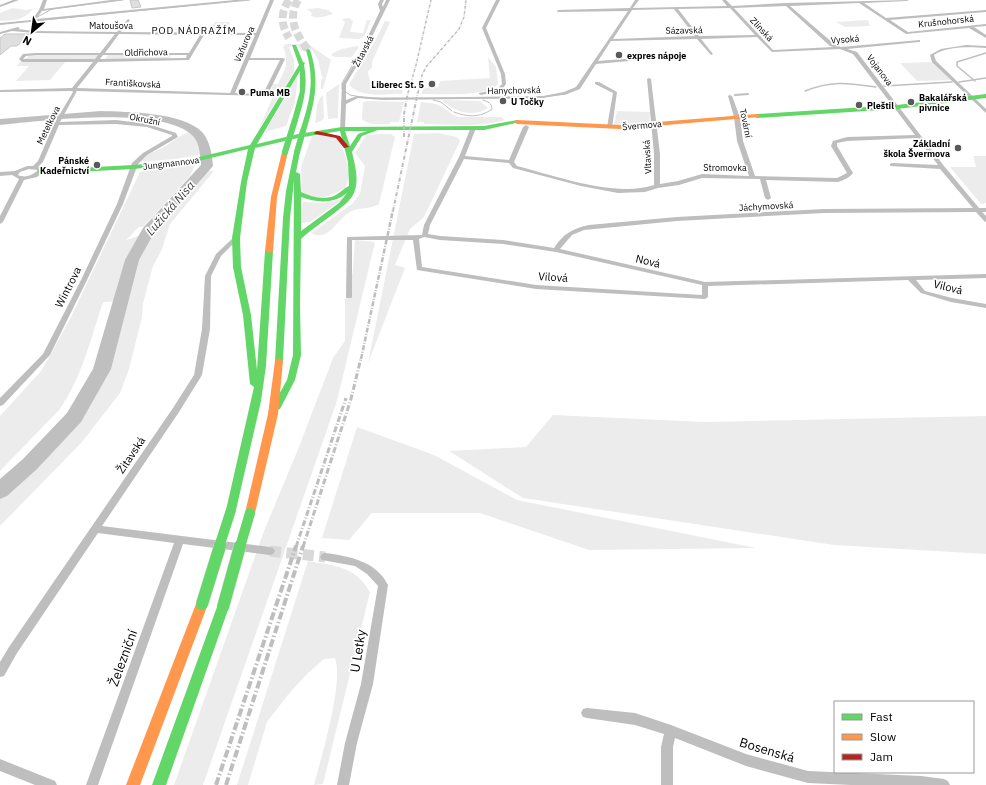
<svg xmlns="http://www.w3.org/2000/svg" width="986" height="785" font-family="'IBM Plex Sans',sans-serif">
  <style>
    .green { fill: #ececec }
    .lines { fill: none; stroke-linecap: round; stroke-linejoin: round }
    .stream-far1 { stroke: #bfbfbf; stroke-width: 1.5 }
    .stream { stroke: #bfbfbf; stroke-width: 2 }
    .river { fill: #bfbfbf; fill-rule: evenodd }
    .building { fill: #dfdfdf; stroke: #c7c7c7 }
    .street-tunnel { stroke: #d9d9d9; stroke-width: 11; stroke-dasharray: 11 5.5; stroke-linecap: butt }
    .highway-tunnel { stroke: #d9d9d9; stroke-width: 8; stroke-dasharray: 8 3.5; stroke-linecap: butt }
    .street { fill: #bebebe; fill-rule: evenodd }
    .fast { fill: #63d668; fill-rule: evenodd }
    .slow { fill: #ff974d; fill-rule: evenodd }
    .jam { fill: #b3261e; fill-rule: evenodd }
    .tram { stroke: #bebebe; stroke-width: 1 }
    .rail-far4 { stroke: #bebebe; stroke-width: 1.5; stroke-dasharray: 3 1 0.5 1; stroke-linecap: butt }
    .rail-far3 { stroke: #bebebe; stroke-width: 2; stroke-dasharray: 4 1.5 0.5 1.5; stroke-linecap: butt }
    .rail-far2 { stroke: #bebebe; stroke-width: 2.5; stroke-dasharray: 5 1.5 1 1.5; stroke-linecap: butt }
    .rail-far1 { stroke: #bebebe; stroke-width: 3; stroke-dasharray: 6 2 1 2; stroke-linecap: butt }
    .rail { stroke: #bebebe; stroke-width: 4; stroke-dasharray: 8 2.5 1.5 2.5; stroke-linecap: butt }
    .fast-bridge-far2-casing { stroke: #dbdbdb; stroke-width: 6; stroke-linecap: butt }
    .fast-bridge-far1-casing { stroke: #dbdbdb; stroke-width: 10; stroke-linecap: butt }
    .fast-bridge-casing { stroke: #dbdbdb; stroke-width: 13; stroke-linecap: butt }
    .fast-bridge-far2 { stroke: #63d668; stroke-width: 6 }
    .fast-bridge-far1 { stroke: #63d668; stroke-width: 10 }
    .fast-bridge { stroke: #63d668; stroke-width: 12 }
    .poi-dot { fill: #595959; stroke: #fff; stroke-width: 1.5 }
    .labels { text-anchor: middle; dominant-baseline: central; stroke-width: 3.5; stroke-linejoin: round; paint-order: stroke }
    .far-street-label { font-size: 9px; fill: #000; stroke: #fff }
    .far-poi-label { font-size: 9px; font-weight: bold; fill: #000; stroke: #fff; text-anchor: start }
    .far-neighbourhood-label { font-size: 10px; letter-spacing: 1px; fill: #000; stroke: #fff }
    .street-label { font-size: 11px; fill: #000; stroke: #fff }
    .water-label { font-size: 12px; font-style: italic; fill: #444; stroke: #fff }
    .near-street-label { font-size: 13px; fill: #000; stroke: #fff }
  </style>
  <rect width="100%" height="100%" fill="#fff"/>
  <!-- green -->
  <path class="green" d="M13 8 25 10 33 9C22 21 15 20 0 21V13Z
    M318 8 328 10 333 14C325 16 319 19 311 16L312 13 307 9Z
    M349 18 353 21 350 32 363 33 367 20H371L364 37 359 39 339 38 345 22 342 19Z
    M868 20 870 26 845 27 836 22Z
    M385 21 390 22 372 62V68L368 71C368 76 370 83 374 85L398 87 402 89 403 92 401 94C384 94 363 98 350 86V83L374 43Z
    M215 22H230L225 31H209Z
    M281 44H308L331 60 323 89H321V80L323 78 322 77 318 60 312 50 301 51 298 45 289 47 294 60V72L259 129 274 94H270L273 84H278C286 68 289 63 283 46L287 45Z
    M357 46 359 47 352 57H335L331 55C335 50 350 47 357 46Z
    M109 54H172L169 59H105Z
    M30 55H98L95 59 24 60Z
    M488 57 496 67 498 84C489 97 437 94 421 94L424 88 438 87 440 81 490 78Z
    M22 61H66L50 80 16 81 29 66H16Z
    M933 62 951 80 917 81 900 63Z
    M298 76 295 102 286 126 265 132Z
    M339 84 338 118 328 119 326 93Z
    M323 95 324 118 321 121 315 123C317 114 315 101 323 95Z
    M445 100 480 101 488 108C471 118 457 112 442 101Z
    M369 101 404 102 399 122H390V124C380 124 369 126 362 119L363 102Z
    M421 102 436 104 444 108 453 115 460 117H501L505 120C480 128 450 124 424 124V122H417Z
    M617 111 650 112 649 122 614 125Z
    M189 132C197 138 202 143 203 154L175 159 138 162C148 152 162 150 173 141 179 137 183 134 189 132Z
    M438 133 457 137 460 141 424 217 410 229 395 265 405 268 368 363 414 134Z
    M378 134H391L395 137 379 204C369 210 361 207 352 211 337 217 330 243 311 233L352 204 360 194 365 166 355 153 366 135Z
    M322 135 337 138C345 151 353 173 345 188 332 196 314 204 302 191L301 167 312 136Z
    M973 156H986V203L981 204 950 167H976Z
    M195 165 190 176 143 227H139L126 240 151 232 205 171H214L170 224 162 249 153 266 143 303 142 317 129 369 120 393 82 442 0 526V496L6 493C43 457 84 419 106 372 116 350 121 324 124 301L103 302C91 338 81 380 59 410L0 471V416L41 371 51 354 71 317 140 172 146 170Z
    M345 198 310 222 301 223 302 203 304 202 326 203Z
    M355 240 375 242 337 401 203 785H174L264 531 299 447 333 358 345 341V300L353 271Z
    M553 415 705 422 986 416V554L834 545 523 498 449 451 526 447Z
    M357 427 434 455 517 500 756 548 589 550 480 513H372L349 540 322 538Z
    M308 561C336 566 355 566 370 592L323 784 314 785C321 758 344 683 335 658L324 659 307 674 287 696 267 722 248 785H237Z"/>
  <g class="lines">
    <!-- stream-far1 -->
    <path class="stream-far1" d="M975 81 957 66V62L986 53
      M959 82 986 78
      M884 86 952 82
      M805 91C832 80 848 83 876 87"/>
    <!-- stream -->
    <path class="stream" d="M735 95 748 94"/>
    <!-- river -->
    <path class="river" d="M101 111C127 112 183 112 202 132 210 141 212 154 213 166L154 233 139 260 111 369 81 422 37 469 7 496 0 499V479L23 459 67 413 93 369 125 260 143 228 201 165C200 156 200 143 193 136 162 105 42 121 0 125V119Z"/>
  </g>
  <!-- building -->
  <path class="building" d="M130 0H138L141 7 132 8Z
    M5 34H31L17 46H11L0 55V38Z"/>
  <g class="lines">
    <!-- street-tunnel -->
    <path class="street-tunnel" d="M270 551 325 557"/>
    <!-- highway-tunnel -->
    <path class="highway-tunnel" d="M289 0C280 13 281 25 289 38
      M298 0C287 19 296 34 308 50"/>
    <!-- street -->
    <path class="street" d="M13 0H19L0 7V5Z
      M43 0H47L44 9 111 0H122L42 11 36 19 235 0H249L0 25V23L32 20 39 10Z
      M270 0H274L250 58H283L285 59 267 96 77 91 60 122 116 120 148 124 176 133 178 137 147 155 138 164 123 204 87 280 50 355 3 405 0 406V398L43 354 81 280 117 204 132 163 143 153 172 136V135L147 127 116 124 59 125 43 162 38 167 42 168 43 172 37 177 24 180 3 222 0 224V216L19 179 12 175 0 176V172L15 171 27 166H33L38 161 54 124 73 92 72 91 0 92V90L72 88 93 62H22L19 59 23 54 36 53H100L115 34 34 33 12 31 0 34V32L18 27 20 28 18 29 34 31 117 32 128 19 130 20 121 32 256 33ZM119 34 200 35 189 53H105ZM204 35H255L230 93 77 88 98 62 189 60ZM36 55H98L95 59H23L26 56ZM103 55H187L186 58 100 59ZM249 60H280L263 94 235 93ZM29 169 37 170V171C31 176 25 178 18 175L20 172Z
      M380 0H384L382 4 383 7 386 0H390L361 59 346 84V100L357 96 382 98 543 96 564 92 576 87 628 11 557 12 558 10 630 8 635 0H639L633 8 727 6 722 0H726L732 6 786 3 909 0 907 1 864 3 886 18 986 10V12L890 20 908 32 986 24V26L974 27 986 35V38L969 28 906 34 859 3 790 6 834 44 841 47 920 40V42H919L847 49 857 52 944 166 979 208H986V212H982L986 216V222L984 221 976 212 824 213 677 221 584 230 572 235 560 249 705 282 986 274V278L916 280 925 291 952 298 986 304V308L951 302 921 293 908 280 708 286V297L705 299 536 289 417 270 413 240H352V297L351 298H347L346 297 347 237 422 235 424 225 459 157 471 127 476 128 465 156 509 160 523 127 526 125 529 127 514 162 517 166C556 176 616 198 654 185V154L647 79 649 78 651 79 660 154V184L678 181 702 174 749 176 737 141 734 117 728 96 730 95 732 96 740 117 743 141 755 176 837 178 847 173 831 146 833 141 847 137 915 135 853 54 840 49 772 52 757 37 701 39 713 54 711 55 697 39 611 41 598 61 674 55 676 56 674 57 596 64 580 89 567 94 543 98 382 100 358 98 346 104 345 129 340 130 342 84 357 59 380 11 378 4ZM786 6 830 46 834 47 773 50 734 8ZM730 8 755 35 699 36 678 9ZM674 9 695 36 613 39 632 10ZM917 138 938 165 892 163 890 164V166L940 169 973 208 824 209 677 217 589 225C573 228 563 234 554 248L503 240 440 236 428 234 430 225 464 159 509 163 513 168 581 186 618 193 645 192 658 188 679 185 702 178 760 179 765 198 768 200 771 198 766 180 838 182C844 180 849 178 853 173L837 146V143L847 141ZM424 237 440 240 503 244 556 252 702 285V295L536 285 422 267 419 239Z
      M496 0H500L486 28 505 74 506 84 501 91 481 95 479 94V93L497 89 502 84 501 74 482 28Z
      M966 45 986 46V48C970 47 948 46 934 55L936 61 986 109V113L932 62 930 55 941 49Z
      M595 82H599L617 92 612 128 607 127 613 93 595 84Z
      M236 236 239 238 221 256 211 276 210 329 202 375 179 412 102 526 270 547 273 548 275 551 273 554 270 555 183 544 98 785H86L174 543 98 533 17 653 4 676 0 677V662L9 647 173 408 194 375 202 329 205 276 216 254 234 237Z
      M325 553C349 556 376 561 388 585L373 684 357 743 349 785H337L345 743 361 684 378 586 367 574 355 566 322 560 320 557 322 554Z
      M587 708 635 713 671 725 746 754 808 771 921 776 944 779 948 781 950 785H851L808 783 746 766 675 738 673 747V785H661V747L664 734 635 725 587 718 583 717 581 713 583 709Z
      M0 759 55 781 57 785H35L0 771Z"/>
    <!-- fast -->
    <path class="fast" d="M292 45H296L303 62 305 63 304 65C308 85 304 101 298 120L295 122 292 120 300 91V71L257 144 298 134 342 127 484 126 517 120 520 122 484 130H378L362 136 352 152C355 165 360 182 353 195 347 207 313 227 301 239L300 306 301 355 295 380 280 409 277 410 272 407 287 380 293 355 294 181 290 218 283 361 279 364 275 361 283 218 286 191 294 152 297 150 300 152 296 172 300 174 301 192C312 197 324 201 336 195 341 192 344 188 349 186L348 162 340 131 298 138 255 148 247 182 240 238 241 267 251 315 257 370 265 251 269 249 273 251 266 366 261 401 236 510 235 513 231 514 227 513 226 510 254 387 250 384 243 315 233 267 232 238 241 182 248 149 186 164 133 169 40 174 37 172 40 170 133 165 186 160 250 145 299 65ZM345 131H367L358 134 350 146ZM347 193 339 203 301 231V197C317 203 334 204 347 193Z
      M308 49 310 50C320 80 315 101 306 131L303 133 300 131C310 101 315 81 306 50Z
      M986 94V98L897 109 757 118 754 116 757 114 897 105Z
      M223 602 227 603 229 607 166 785H152L217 607 219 603Z"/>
    <!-- slow -->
    <path class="slow" d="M757 114 760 116 759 117 620 129 517 124 514 122 517 120 620 125Z
      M285 150 288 152 277 197 273 251 269 253 265 251 271 197 282 152Z
      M279 358 283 361 278 414 255 513 254 516 250 517 246 516 245 513 268 414 275 361Z
      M202 599 206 600 208 604 140 785H126L196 604 198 600Z"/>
    <!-- jam -->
    <path class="jam" d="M317 131 340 136 349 147 344 148 336 138 315 134 314 133Z"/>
    <!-- tram -->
    <path class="tram" d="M387 0 376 25 342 83V89L350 95 367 98H534L566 94 580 85 637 0
      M30 21 52 9 123 0
      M0 24 250 0
      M433 100 441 102 452 111
      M454 112C467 117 480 118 492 109 492 103 488 102 483 100"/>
    <!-- rail-far4 -->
    <path class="rail-far4" d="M408 93 416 65 431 0
      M418 93 422 75 426 67 459 29 464 17 466 0"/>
    <!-- rail-far3 -->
    <path class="rail-far3" d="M404 137V114L408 92
      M393 211 418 92"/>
    <!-- rail-far2 -->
    <path class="rail-far2" d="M361 359 393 210"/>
    <!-- rail-far1 -->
    <path class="rail-far1" d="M296 547 346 398
      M303 547 351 399 361 358"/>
    <!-- rail -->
    <path class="rail" d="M216 785 296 546
      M226 785 303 546"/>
    <!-- fast-bridge-far2 casing -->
    <g class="fast-bridge-far2-casing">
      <path id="fast-bridge-far2" d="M285 152 295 120
        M297 152 303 131"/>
    </g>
    <!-- fast-bridge-far1 casing -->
    <g class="fast-bridge-far1-casing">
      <path id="fast-bridge-far1" d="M219 547 231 510
        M240 547 250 513"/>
    </g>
    <!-- fast-bridge casing -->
    <g class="fast-bridge-casing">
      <path id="fast-bridge" d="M202 604 220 546
        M223 607 240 546"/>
    </g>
    <!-- fast-bridge-far2 -->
    <use href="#fast-bridge-far2" class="fast-bridge-far2"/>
    <!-- fast-bridge-far1 -->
    <use href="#fast-bridge-far1" class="fast-bridge-far1"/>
    <!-- fast-bridge -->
    <use href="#fast-bridge" class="fast-bridge"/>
  </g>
  <!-- markers -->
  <g class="poi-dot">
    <circle cx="619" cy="55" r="4"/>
    <circle cx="432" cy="84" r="4"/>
    <circle cx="242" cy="92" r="4"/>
    <circle cx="503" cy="101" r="4"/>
    <circle cx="911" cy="102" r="4"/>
    <circle cx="859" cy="105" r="4"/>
    <circle cx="958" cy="148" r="4"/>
    <circle cx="97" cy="165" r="4"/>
  </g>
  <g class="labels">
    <!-- far-street labels -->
    <g class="far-street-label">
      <text transform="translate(946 21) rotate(-6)">Krušnohorská</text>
      <text x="111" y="25">Matoušova</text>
      <text transform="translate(762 29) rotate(47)">Zlínská</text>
      <text transform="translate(684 30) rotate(-1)">Sázavská</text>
      <text transform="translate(845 39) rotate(-4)">Vysoká</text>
      <text transform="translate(244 44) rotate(-67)">Vaňurova</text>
      <text transform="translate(363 51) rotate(-62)">Žitavská</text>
      <text transform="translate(146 52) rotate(-1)">Oldřichova</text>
      <text transform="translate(880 70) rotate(53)">Vojanova</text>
      <text transform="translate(133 83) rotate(3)">Františkovská</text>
      <text transform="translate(514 90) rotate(-1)">Hanychovská</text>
      <text transform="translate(145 119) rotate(11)">Okružní</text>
      <text transform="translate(746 123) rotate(78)">Tovární</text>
      <text transform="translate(48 125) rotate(-64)">Metelkova</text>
      <text transform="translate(642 125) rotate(-5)">Švermova</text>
      <text transform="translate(647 157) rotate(-93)">Vltavská</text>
      <text transform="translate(171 163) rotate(-7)">Jungmannova</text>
      <text x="725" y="167">Stromovka</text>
      <text transform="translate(766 206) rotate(-3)">Jáchymovská</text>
    </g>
    <!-- far-poi labels -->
    <g class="far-poi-label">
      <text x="627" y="55">expres nápoje</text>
      <text x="424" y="84" text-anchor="end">Liberec St. 5</text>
      <text x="250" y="92">Puma MB</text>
      <text x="919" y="97">Bakalářská<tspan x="919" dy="10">pivnice</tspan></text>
      <text x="511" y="101">U Točky</text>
      <text x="867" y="105">Pleštil</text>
      <text x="950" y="143" text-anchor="end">Základní<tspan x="950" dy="10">škola Švermova</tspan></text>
      <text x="89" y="160" text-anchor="end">Pánské<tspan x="89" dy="10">Kadeřnictví</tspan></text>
    </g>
    <!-- far-neighbourhood labels -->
    <g class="far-neighbourhood-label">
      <text x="194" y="30">POD NÁDRAŽÍM</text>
    </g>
    <!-- street labels -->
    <g class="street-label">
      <text transform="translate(648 261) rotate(13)">Nová</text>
      <text transform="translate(553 277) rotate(4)">Vilová</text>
      <text transform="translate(68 287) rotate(-63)">Wintrova</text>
      <text transform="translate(948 287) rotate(14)">Vilová</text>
      <text transform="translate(131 455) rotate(-56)">Žitavská</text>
    </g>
    <!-- water labels -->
    <g class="water-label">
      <text transform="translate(170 208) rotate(-49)">Lužická Nisa</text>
    </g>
    <!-- near-street labels -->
    <g class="near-street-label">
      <text transform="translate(358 651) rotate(-81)">U Letky</text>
      <text transform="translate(123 658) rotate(-70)">Železniční</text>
      <text transform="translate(767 750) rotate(17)">Bosenská</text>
    </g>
  </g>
  <!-- legend -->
  <rect x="834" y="701" width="140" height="72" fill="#ffffff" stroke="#999999"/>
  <rect x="842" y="714" width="20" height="6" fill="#63d668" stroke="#999999"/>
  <text x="870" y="721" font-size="12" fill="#000000">Fast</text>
  <rect x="842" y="734" width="20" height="6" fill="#ff974d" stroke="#999999"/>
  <text x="870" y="741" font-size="12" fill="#000000">Slow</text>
  <rect x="842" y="754" width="20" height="6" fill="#b3261e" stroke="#999999"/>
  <text x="870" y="761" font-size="12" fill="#000000">Jam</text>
  <!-- north arrow -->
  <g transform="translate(32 32) rotate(209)" stroke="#ffffff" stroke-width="3" paint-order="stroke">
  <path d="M0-3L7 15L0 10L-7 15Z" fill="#000000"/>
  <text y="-6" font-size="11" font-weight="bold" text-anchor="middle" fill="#000000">N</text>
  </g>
</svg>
